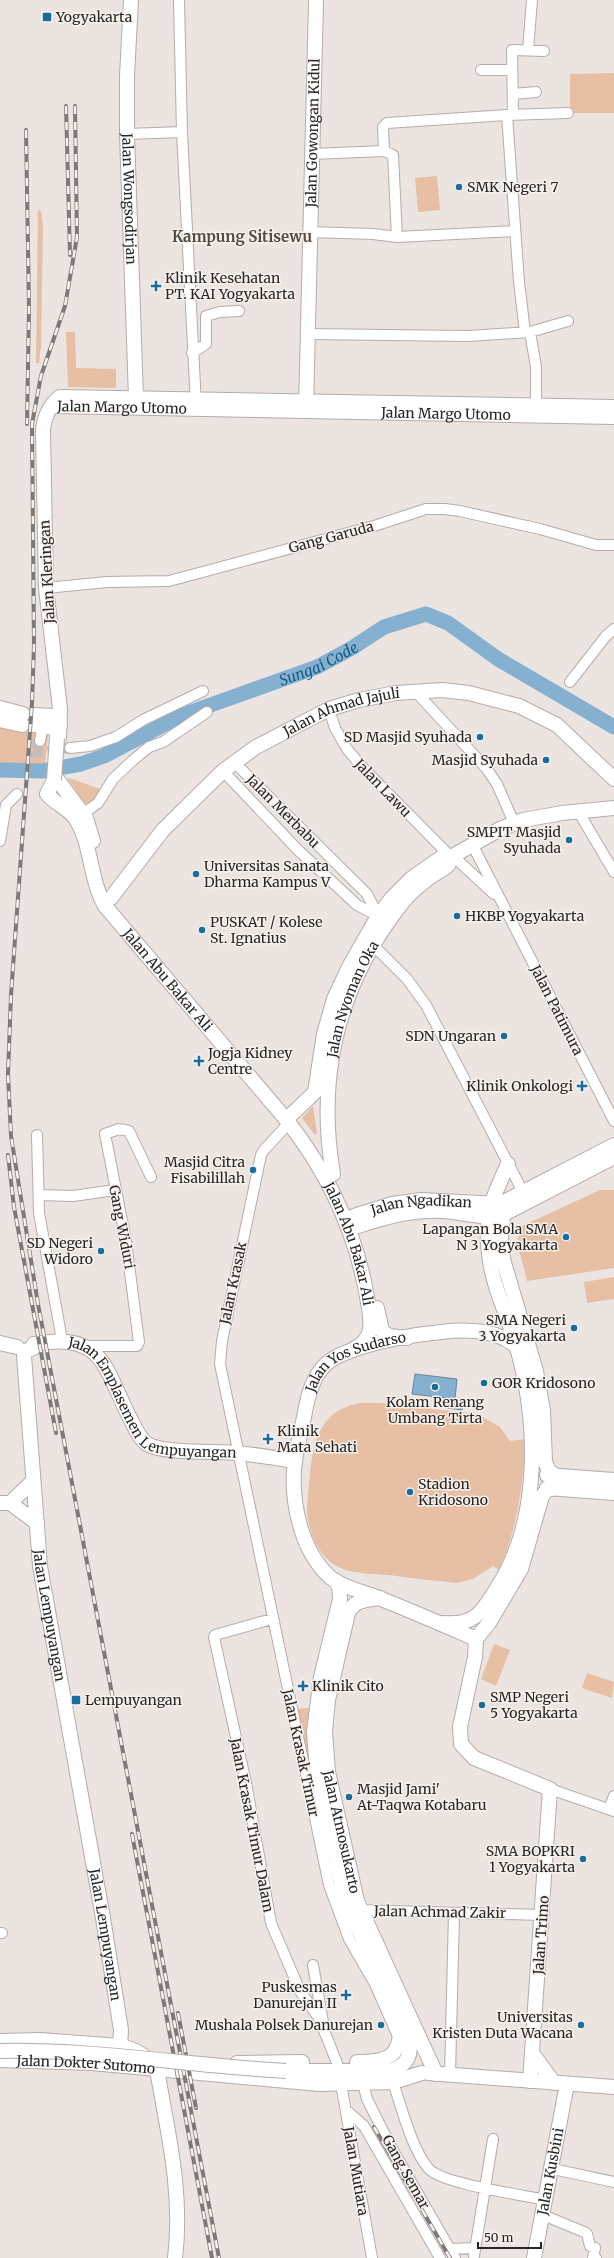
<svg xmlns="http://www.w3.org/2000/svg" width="614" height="2258" font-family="Merriweather,serif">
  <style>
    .green { fill: #e7bfa4 }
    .water { fill: #85b0d0; stroke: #69869c }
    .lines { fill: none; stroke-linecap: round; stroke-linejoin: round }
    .river { stroke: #85b0d0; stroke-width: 15 }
    .street-tunnel { stroke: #c4beba; stroke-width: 10; stroke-dasharray: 10 5; stroke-linecap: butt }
    .street-casing { stroke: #b4ada9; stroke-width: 12 }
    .secondary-casing { stroke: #b4ada9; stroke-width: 16 }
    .street { stroke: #fff; stroke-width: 10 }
    .secondary { stroke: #fff; stroke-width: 14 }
    .rail-casing { stroke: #7e7977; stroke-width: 4 }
    .rail { stroke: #f8f2ed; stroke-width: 2.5; stroke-dasharray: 8; stroke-linecap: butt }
    .secondary-bridge-casing { stroke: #b4ada9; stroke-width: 16; stroke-linecap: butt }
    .secondary-bridge { stroke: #fff; stroke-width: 14 }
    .poi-dot { fill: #186d9e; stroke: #f8f2ed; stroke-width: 1.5 }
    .labels { text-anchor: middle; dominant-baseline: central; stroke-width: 3; stroke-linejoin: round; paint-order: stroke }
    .poi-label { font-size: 14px; fill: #282524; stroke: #f8f2ed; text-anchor: start }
    .street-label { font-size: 14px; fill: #282524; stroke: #f8f2ed }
    .neighbourhood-label { font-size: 15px; font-weight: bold; fill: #524d49; stroke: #f8f2ed }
    .water-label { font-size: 15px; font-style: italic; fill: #145c86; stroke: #f8f2ed }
  </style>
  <rect width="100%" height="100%" fill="#ebe4e0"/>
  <!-- green -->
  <path class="green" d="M614 73V113H570V74Z
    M437 176 440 210 418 212 415 178Z
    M38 210 41 211 43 225 41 346 39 363H36Z
    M66 332H75L76 368 116 369V388L68 387Z
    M0 727 16 731 44 733 48 736 45 764 0 763Z
    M69 778 100 789 98 797 85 804 68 779Z
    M313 1106 317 1133 315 1135 302 1118Z
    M600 1190H614V1268L527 1281 517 1242 522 1226Z
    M614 1277V1299L587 1303 584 1282Z
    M360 1403H380L477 1414 500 1427 510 1441 525 1439C524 1485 517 1528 499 1570L493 1566 473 1579 457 1583C434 1581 411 1578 389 1575 374 1574 357 1574 343 1569 319 1560 308 1532 307 1509 312 1466 307 1412 360 1403Z
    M494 1644 510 1650 496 1686 481 1679Z
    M587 1673 614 1682 612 1698 582 1688Z
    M309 1708V1766L296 1709Z"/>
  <!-- water -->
  <path class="water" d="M415 1374 457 1379 455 1399 412 1394Z
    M458 1399H463L462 1410 441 1407V1400L458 1402Z"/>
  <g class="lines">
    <!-- river -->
    <path class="river" id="s1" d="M0 770 42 771 81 764 104 756 180 716 317 667 352 648 384 627 426 614 448 623 498 659 614 727"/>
    <!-- street-tunnel -->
    <path class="street-tunnel" d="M40 741 32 747 34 753 70 748"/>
    <!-- street casing -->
    <g class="street-casing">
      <path id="street" d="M179 0 182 132 196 405
        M528 50 532 0
        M481 70H512
        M513 94 536 92
        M513 114 512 50 544 51
        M507 115 568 113
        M127 134 182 132
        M384 151 383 127 387 123 507 115 519 282 525 332
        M312 154 384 151 393 155 397 237 515 231
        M310 232 373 234 397 237
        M530 332 568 321
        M308 334 468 336 530 332 536 367V405
        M192 353 206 344V316L220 312 239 311
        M46 588 107 582 169 581 374 526 426 509H445L460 511 540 529 596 545H614
        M570 682 606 636 614 629
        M415 691 486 768 497 784 514 823
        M329 709 335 728 347 749 364 769 451 857
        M40 741 43 726
        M70 748 90 746 116 737 143 720 203 691
        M235 763 367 894 378 916
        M223 771 298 850 357 905 384 919
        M578 811 614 872
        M84 813 98 803 113 779 132 761 149 747 163 742 207 712
        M0 841 6 805 17 794
        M472 844 614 1121
        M453 856 494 894
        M370 942 407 979 426 1005 523 1192
        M289 1123 264 1150 261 1155 222 1341 220 1364 329 1885 349 1939 375 1984 397 2034
        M37 1135 39 1213 62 1340
        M40 1195 73 1196 115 1190
        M85 1346H137L139 1342 126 1241 105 1134 119 1129 129 1131 151 1177
        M272 1619 215 1635 214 1637 246 1783 271 1923 300 1991 319 2018 337 2063
        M550 1789 614 1811
        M609 1809 614 1796
        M356 1910 542 1915
        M0 1933H2
        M313 1965 323 2022
        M450 2075 454 1913
        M393 2082C401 2106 412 2150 429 2169 443 2184 523 2195 546 2200
        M363 2083 367 2099 391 2147 455 2258
        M341 2084 372 2258
        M346 2110 364 2126 440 2258
        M553 2169 614 2182
        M543 2215 584 2232 587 2234 590 2246 595 2248 593 2257 596 2258
        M449 2249 475 2248
        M474 2256 493 2139"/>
    </g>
    <!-- secondary casing -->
    <g class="secondary-casing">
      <g id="secondary">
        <path id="s2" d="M131 0 127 76V134L136 398"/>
        <path id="s3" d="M52 406 614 417"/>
        <path id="s4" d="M306 409 316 0"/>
        <path d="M0 708 23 714"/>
        <path d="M35 715 53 716 60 726"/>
        <path d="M0 720 22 725"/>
        <path d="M34 725 56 728 57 738"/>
        <path d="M59 739 60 709 46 588 43 430C44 418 50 404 60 397L614 407"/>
        <path d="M57 779 86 818 93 841"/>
        <path id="s5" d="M54 780 47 794C56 805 70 808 77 821 92 847 90 880 105 906L289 1123C329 1175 356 1233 367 1297 370 1316 377 1338 355 1348"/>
        <path id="s6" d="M111 898 163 830 223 771 256 747 329 709 359 700 396 693 442 690 469 693 519 706 557 725 614 779"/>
        <path d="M292 1114 315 1092 324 1034 334 999 349 967 378 916 391 899 412 878 442 857H451L500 829 523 820 562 813 614 808"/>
        <path id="s7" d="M333 1174C316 1074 339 983 402 903 410 892 422 883 433 875 438 872 444 869 448 865 450 863 450 859 451 857"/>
        <path d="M504 1202 501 1238 503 1259 536 1371 543 1410 545 1462 549 1471 556 1476"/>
        <path id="s8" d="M354 1216 392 1204 421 1200 500 1204 614 1145"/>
        <path d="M358 1226C386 1217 413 1209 443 1211 462 1212 483 1219 502 1215L614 1157"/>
        <path d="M377 1308 382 1331 389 1336 407 1338"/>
        <path d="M0 1343 17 1347"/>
        <path id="s9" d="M34 1344 33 1348 26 1351 24 1356 40 1566 103 1918 121 2030 120 2046 100 2064"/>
        <path id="s10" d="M34 1344C106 1330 105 1372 132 1422 136 1430 140 1439 147 1444 164 1454 217 1451 238 1453 257 1455 276 1458 295 1461"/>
        <path d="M547 1475 614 1480"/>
        <path d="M547 1488 614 1493"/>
        <path d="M0 1503H10L33 1481"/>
        <path d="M10 1503 37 1523"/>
        <path d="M336 1581 339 1587 340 1599 321 1677 314 1732 318 1782 345 1901 409 2039C412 2056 407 2065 391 2071"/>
        <path id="s11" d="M380 1598C366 1600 354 1600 348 1613L328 1700 325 1731 328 1772 357 1901 436 2074"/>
        <path d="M443 1623C475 1626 482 1612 497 1588 542 1518 538 1420 516 1344 507 1314 492 1285 489 1254 484 1214 492 1199 508 1164"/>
        <path id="s12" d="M476 1639C444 1625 411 1611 379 1598 364 1592 344 1588 331 1578 300 1551 290 1499 295 1460 297 1448 300 1435 303 1422 307 1402 310 1379 326 1364 347 1343 444 1328 474 1331 490 1332 504 1336 516 1346"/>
        <path d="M476 1639 475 1657 460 1727 461 1744 474 1758 550 1789 530 2081"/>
        <path d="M476 1639 489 1623 521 1569 542 1496 547 1490 555 1488"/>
        <path d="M0 2041 40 2040 120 2046C136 2049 148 2057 157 2070 168 2133 183 2194 175 2258"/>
        <path d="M532 2053 554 2083"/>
        <path id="s13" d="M0 2060 92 2063 319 2084 393 2082 422 2073"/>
        <path d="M357 2062C388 2062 402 2057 400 2023"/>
        <path d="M237 2063 302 2062"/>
        <path d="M286 2071H399"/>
        <path d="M428 2073 614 2087"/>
        <path id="s14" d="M534 2258 567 2084"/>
      </g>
    </g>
    <!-- street -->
    <use href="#street" class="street"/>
    <!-- secondary -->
    <use href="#secondary" class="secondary"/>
    <!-- rail casing -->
    <g class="rail-casing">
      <path id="rail" d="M66 106 70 255
        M75 106 77 237 65 306 41 376 32 424 34 645 32 703 11 995 8 1074 11 1136 38 1304 219 2258
        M26 130 29 308 27 424
        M8 1155 14 1207 56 1433
        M132 1834 212 2258
        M178 2013 196 2108
        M374 2127 450 2258"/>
    </g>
    <!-- rail -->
    <use href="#rail" class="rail"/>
    <!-- secondary-bridge casing -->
    <g class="secondary-bridge-casing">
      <path id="secondary-bridge" d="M54 780 57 738
        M0 2051C96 2049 190 2066 286 2071"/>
    </g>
    <!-- secondary-bridge -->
    <use href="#secondary-bridge" class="secondary-bridge"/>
  </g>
  <!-- markers -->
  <g class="poi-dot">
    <rect x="42" y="12" width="10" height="10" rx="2"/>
    <circle cx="459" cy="187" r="4"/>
    <path d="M154 280h4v4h4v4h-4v4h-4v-4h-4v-4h4z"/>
    <circle cx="480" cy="737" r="4"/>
    <circle cx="546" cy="760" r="4"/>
    <circle cx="569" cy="840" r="4"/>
    <circle cx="196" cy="874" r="4"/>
    <circle cx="457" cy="916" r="4"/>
    <circle cx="202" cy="930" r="4"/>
    <circle cx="504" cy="1036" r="4"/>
    <path d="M197 1055h4v4h4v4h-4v4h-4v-4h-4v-4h4z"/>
    <path d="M580 1080h4v4h4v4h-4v4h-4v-4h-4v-4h4z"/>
    <circle cx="253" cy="1170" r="4"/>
    <circle cx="566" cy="1237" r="4"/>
    <circle cx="101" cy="1251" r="4"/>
    <circle cx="574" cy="1328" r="4"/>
    <circle cx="484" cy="1383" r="4"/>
    <circle cx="435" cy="1387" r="4"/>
    <path d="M266 1433h4v4h4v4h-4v4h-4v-4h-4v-4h4z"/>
    <circle cx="410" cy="1492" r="4"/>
    <path d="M301 1680h4v4h4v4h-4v4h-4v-4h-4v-4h4z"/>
    <rect x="71" y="1695" width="10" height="10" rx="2"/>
    <circle cx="482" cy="1705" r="4"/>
    <circle cx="349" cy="1797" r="4"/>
    <circle cx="583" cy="1859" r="4"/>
    <path d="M344 1989h4v4h4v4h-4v4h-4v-4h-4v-4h4z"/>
    <circle cx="381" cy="2025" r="4"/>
    <circle cx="581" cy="2025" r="4"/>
  </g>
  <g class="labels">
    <!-- poi labels -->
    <g class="poi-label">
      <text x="56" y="17">Yogyakarta</text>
      <text x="467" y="187">SMK Negeri 7</text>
      <text x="165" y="278">Klinik Kesehatan<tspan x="165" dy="16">PT. KAI Yogyakarta</tspan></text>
      <text x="472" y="737" text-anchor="end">SD Masjid Syuhada</text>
      <text x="538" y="760" text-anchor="end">Masjid Syuhada</text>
      <text x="561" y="832" text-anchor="end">SMPIT Masjid<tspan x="561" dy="16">Syuhada</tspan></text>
      <text x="204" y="866">Universitas Sanata<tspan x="204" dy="16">Dharma Kampus V</tspan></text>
      <text x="465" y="916">HKBP Yogyakarta</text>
      <text x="210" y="922">PUSKAT / Kolese<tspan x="210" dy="16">St. Ignatius</tspan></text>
      <text x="496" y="1036" text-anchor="end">SDN Ungaran</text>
      <text x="208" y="1053">Jogja Kidney<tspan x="208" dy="16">Centre</tspan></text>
      <text x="573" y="1086" text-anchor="end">Klinik Onkologi</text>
      <text x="245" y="1162" text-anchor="end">Masjid Citra<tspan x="245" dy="16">Fisabilillah</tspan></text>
      <text x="558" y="1229" text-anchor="end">Lapangan Bola SMA<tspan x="558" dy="16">N 3 Yogyakarta</tspan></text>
      <text x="93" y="1243" text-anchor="end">SD Negeri<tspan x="93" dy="16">Widoro</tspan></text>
      <text x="566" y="1320" text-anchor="end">SMA Negeri<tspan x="566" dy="16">3 Yogyakarta</tspan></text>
      <text x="492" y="1383">GOR Kridosono</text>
      <text x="435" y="1402" text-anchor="middle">Kolam Renang<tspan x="435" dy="16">Umbang Tirta</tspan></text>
      <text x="277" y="1431">Klinik<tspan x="277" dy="16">Mata Sehati</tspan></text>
      <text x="418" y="1484">Stadion<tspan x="418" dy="16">Kridosono</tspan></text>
      <text x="312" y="1686">Klinik Cito</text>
      <text x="490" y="1697">SMP Negeri<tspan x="490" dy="16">5 Yogyakarta</tspan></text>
      <text x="85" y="1700">Lempuyangan</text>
      <text x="357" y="1789">Masjid Jami'<tspan x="357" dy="16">At-Taqwa Kotabaru</tspan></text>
      <text x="575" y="1851" text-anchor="end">SMA BOPKRI<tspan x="575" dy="16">1 Yogyakarta</tspan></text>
      <text x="337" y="1987" text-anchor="end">Puskesmas<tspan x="337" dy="16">Danurejan II</tspan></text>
      <text x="573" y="2017" text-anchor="end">Universitas<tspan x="573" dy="16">Kristen Duta Wacana</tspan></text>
      <text x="373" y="2025" text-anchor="end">Mushala Polsek Danurejan</text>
    </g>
    <!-- street labels -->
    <g class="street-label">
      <text stroke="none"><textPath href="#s4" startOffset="276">Jalan Gowongan Kidul</textPath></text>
      <text stroke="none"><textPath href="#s2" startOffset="199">Jalan Wongsodirjan</textPath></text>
      <text stroke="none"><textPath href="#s3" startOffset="70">Jalan Margo Utomo</textPath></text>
      <text stroke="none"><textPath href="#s3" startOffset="394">Jalan Margo Utomo</textPath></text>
      <text transform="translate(331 537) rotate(-15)">Gang Garuda</text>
      <text transform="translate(47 572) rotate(-93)">Jalan Kleringan</text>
      <text stroke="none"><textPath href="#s6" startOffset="304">Jalan Ahmad Jajuli</textPath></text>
      <text transform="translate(383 788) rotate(46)">Jalan Lawu</text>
      <text transform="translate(283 811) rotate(45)">Jalan Merbabu</text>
      <text stroke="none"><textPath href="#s5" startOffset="243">Jalan Abu Bakar Ali</textPath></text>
      <text stroke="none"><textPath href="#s7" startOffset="179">Jalan Nyoman Oka</textPath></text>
      <text transform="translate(557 1010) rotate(63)">Jalan Patimura</text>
      <text stroke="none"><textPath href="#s8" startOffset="69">Jalan Ngadikan</textPath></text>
      <text transform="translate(122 1227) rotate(79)">Gang Widuri</text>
      <text stroke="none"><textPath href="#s5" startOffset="567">Jalan Abu Bakar Ali</textPath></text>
      <text transform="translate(233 1283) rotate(-78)">Jalan Krasak</text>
      <text stroke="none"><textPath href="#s12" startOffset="414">Jalan Yos Sudarso</textPath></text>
      <text stroke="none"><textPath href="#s10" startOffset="147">Jalan Emplasemen Lempuyangan</textPath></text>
      <text stroke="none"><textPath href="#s9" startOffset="278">Jalan Lempuyangan</textPath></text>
      <text transform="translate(301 1753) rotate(78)">Jalan Krasak Timur</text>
      <text transform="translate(252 1825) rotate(79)">Jalan Krasak Timur Dalam</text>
      <text stroke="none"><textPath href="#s11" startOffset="260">Jalan Atmosukarto</textPath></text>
      <text transform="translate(440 1912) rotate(1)">Jalan Achmad Zakir</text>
      <text stroke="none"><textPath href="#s9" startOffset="602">Jalan Lempuyangan</textPath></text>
      <text transform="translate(541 1935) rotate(-86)">Jalan Trimo</text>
      <text stroke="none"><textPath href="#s13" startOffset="86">Jalan Dokter Sutomo</textPath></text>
      <text transform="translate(356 2171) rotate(80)">Jalan Mutiara</text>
      <text stroke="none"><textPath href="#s14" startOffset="88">Jalan Kusbini</textPath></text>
      <text transform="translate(406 2172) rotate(61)">Gang Semar</text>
    </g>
    <!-- neighbourhood labels -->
    <g class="neighbourhood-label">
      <text x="242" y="236">Kampung Sitisewu</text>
    </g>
    <!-- water labels -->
    <g class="water-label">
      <text stroke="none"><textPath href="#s1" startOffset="340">Sungai Code</textPath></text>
    </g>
  </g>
  <!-- scale -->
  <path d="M478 2242v6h63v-6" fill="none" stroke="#282524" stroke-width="2"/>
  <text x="484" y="2242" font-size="12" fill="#282524" stroke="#f8f2ed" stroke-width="3" paint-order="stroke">50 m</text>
</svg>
